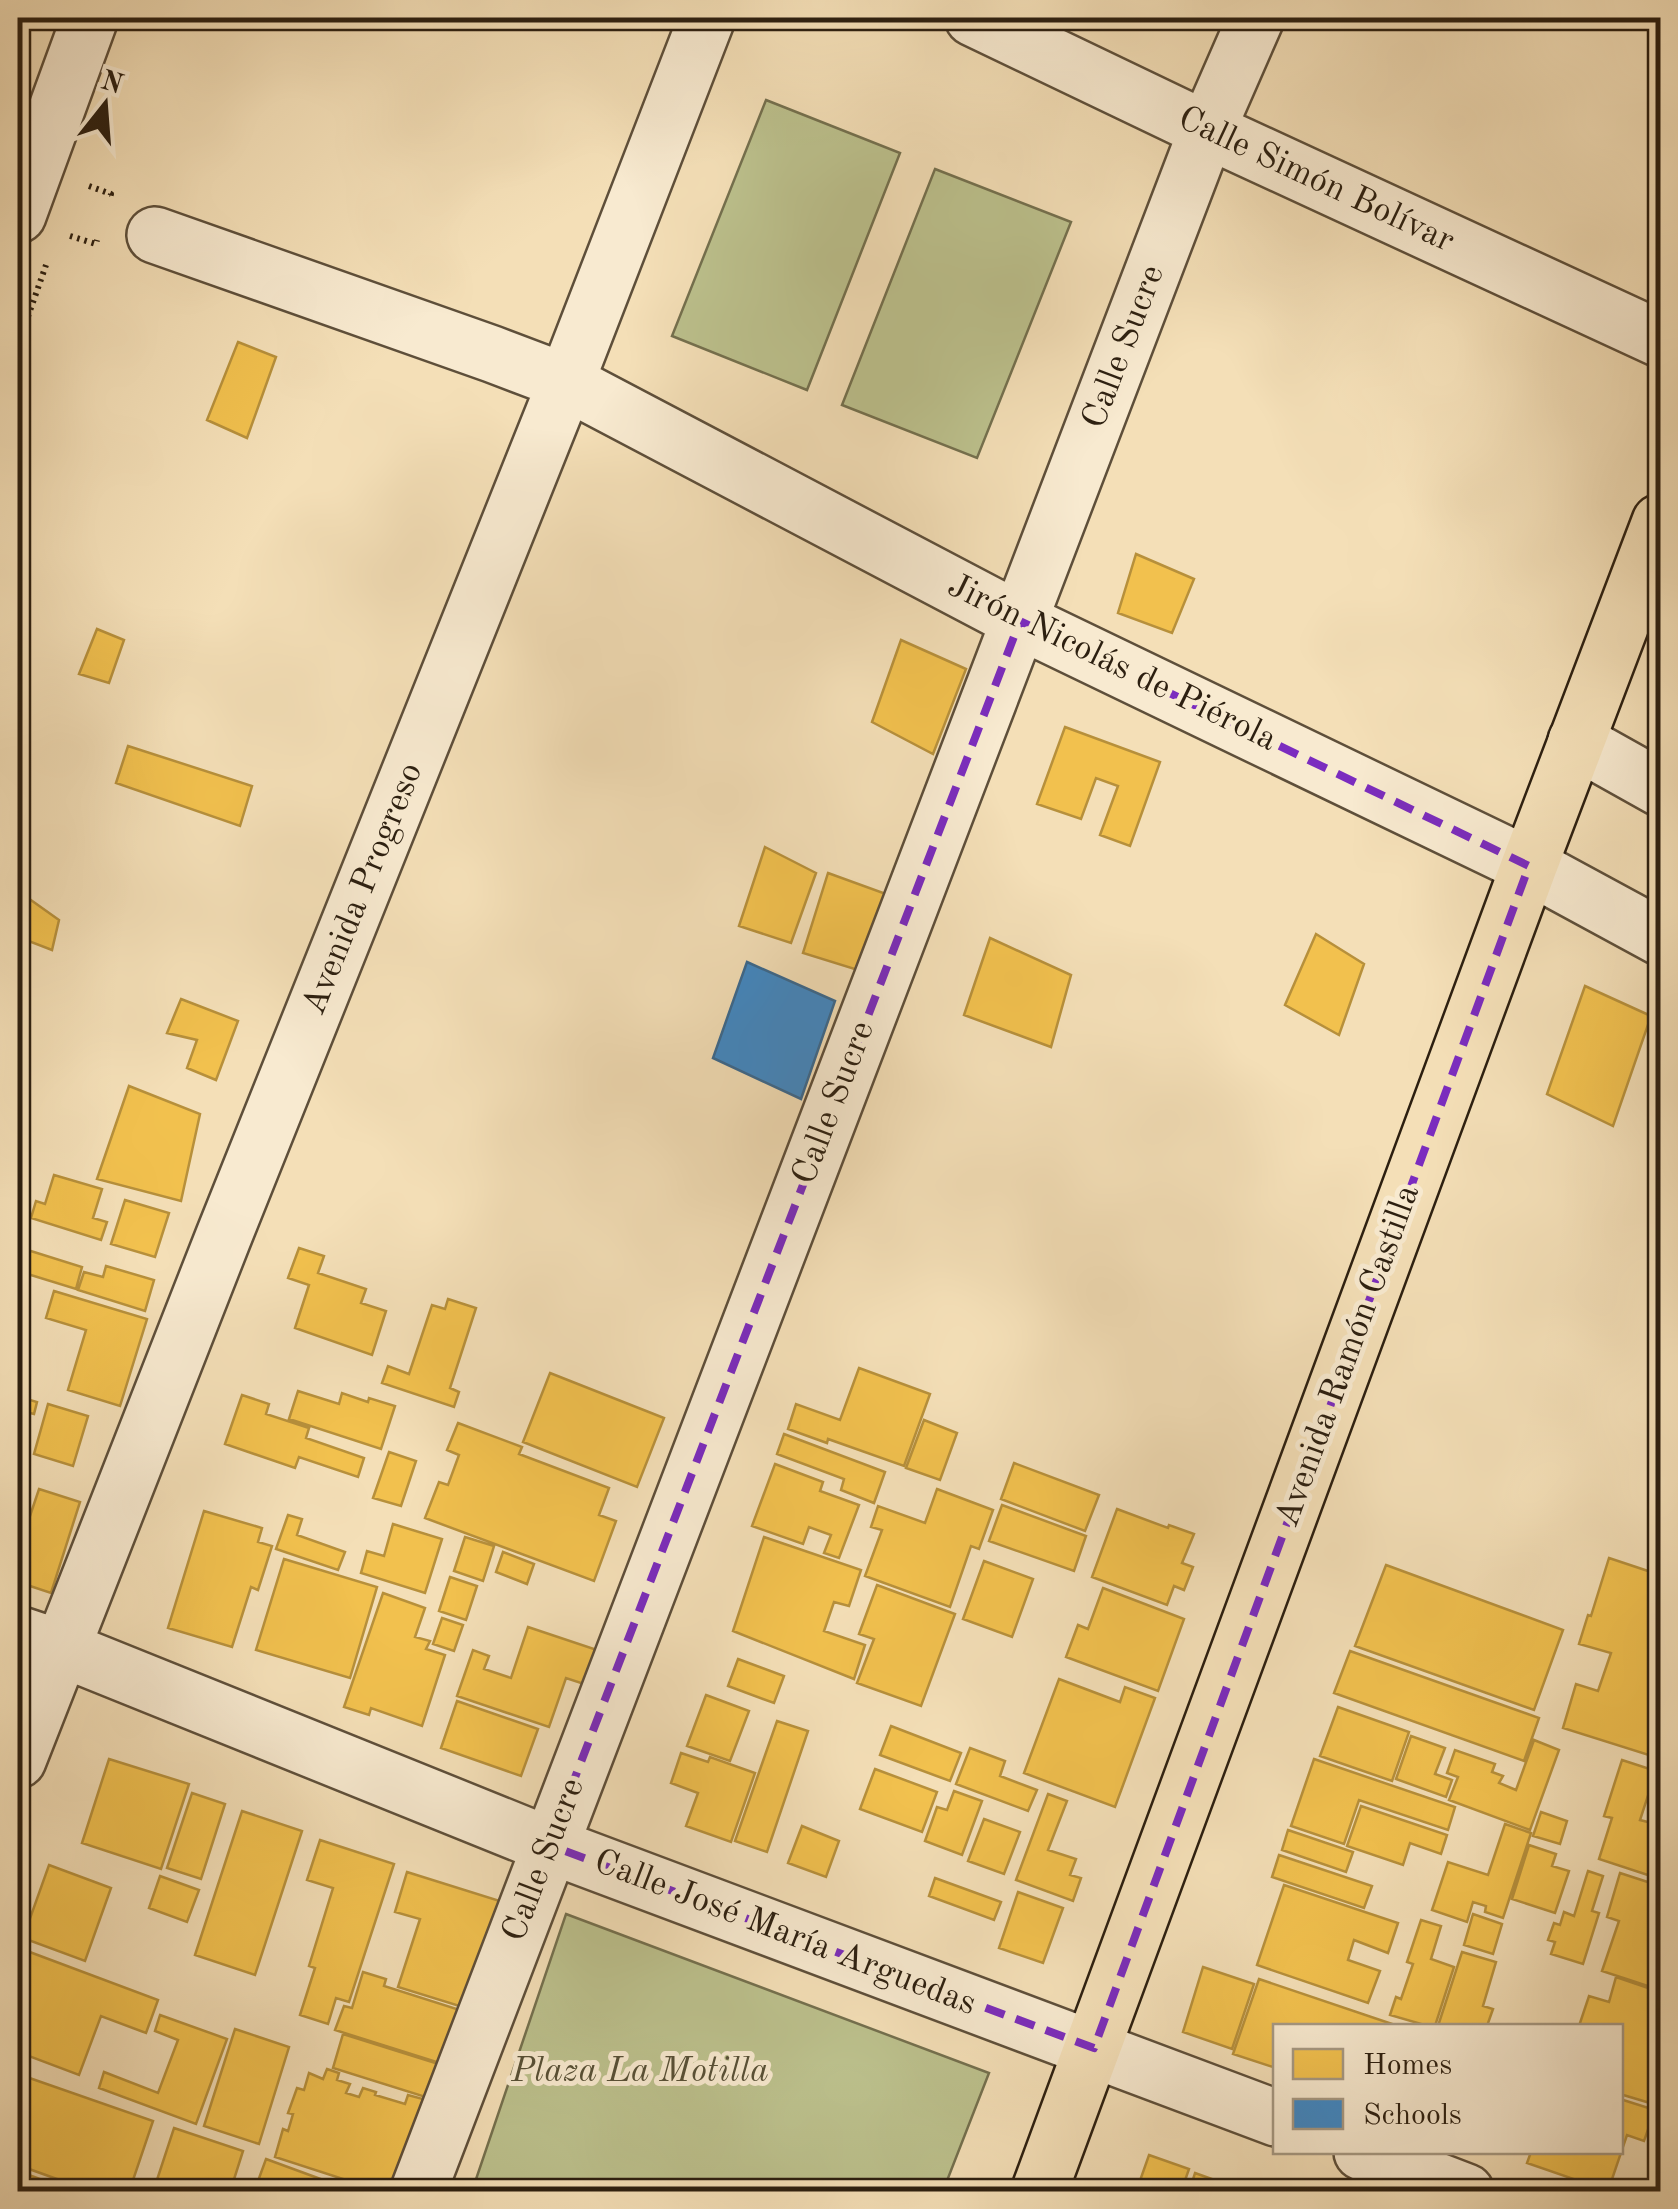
<svg xmlns="http://www.w3.org/2000/svg" width="1678" height="2209" font-family="'Old Standard TT',serif">
  <style>
    .green { fill: #bcc18d; stroke: #74704e; stroke-width: 2.5 }
    .homes { fill: #f2c14e; stroke: #b7903b; stroke-width: 2.5 }
    .schools { fill: #3f88c5; stroke: #39688f; stroke-width: 2.5 }
    .lines { fill: none; stroke-linecap: round; stroke-linejoin: round }
    .minor-casing { stroke: #5e4f3a; stroke-width: 60 }
    .major-casing { stroke: #2c1f10; stroke-width: 60 }
    .path { stroke: #2c1f10; stroke-width: 6; stroke-dasharray: 2.5 5; stroke-linecap: butt }
    .minor { stroke: #f8ead0; stroke-width: 55 }
    .major { stroke: #f4dfb7; stroke-width: 55 }
    .marked { fill: none; stroke: #7b2cbf; stroke-width: 8; stroke-dasharray: 20 12; stroke-linejoin: round }
    .labels { text-anchor: middle; dominant-baseline: central; stroke-width: 10; stroke-linejoin: round; paint-order: stroke }
    .street-label { font-size: 35px; fill: #2c1f10; stroke: #f8ead0 }
    .park-label { font-size: 35px; font-style: italic; fill: #575036; stroke: #f8ead0 }
  </style>
  <rect width="100%" height="100%" fill="#f4dfb7"/>
  <filter id="stains"><feTurbulence type="fractalNoise" baseFrequency=".002" numOctaves="4"/><feColorMatrix values="0 0 0 0 .2 0 0 0 0 .09 0 0 0 0 .02 0 0 0 .5 -.17"/></filter>
  <radialGradient id="worn" r=".72"><stop offset=".6" stop-color="#630" stop-opacity="0"/><stop offset="1" stop-color="#630" stop-opacity=".3"/></radialGradient>
  <!-- green -->
  <path class="green" d="M766 100 900 153 807 390 672 336Z
    M935 169 1071 222 977 458 842 405Z
    M566 1914 989 2073 943 2191H472Z"/>
  <!-- homes -->
  <path class="homes" d="M238 342 276 357 247 438 207 420Z
    M1136 554 1194 579 1172 633 1118 613Z
    M97 629 124 640 109 683 79 674Z
    M901 640 966 669 933 754 872 722Z
    M1065 727 1160 762 1130 846 1100 835 1118 786 1096 778 1081 819 1037 804Z
    M128 746 252 786 240 826 116 783Z
    M765 847 816 873 791 943 739 926Z
    M828 873 886 894 861 971 803 953Z
    M21 893 59 920 52 950 18 937V902Z
    M1316 934 1364 964 1339 1035 1285 1005Z
    M990 938 1071 975 1051 1047 964 1015Z
    M1585 986 1651 1016 1613 1126 1547 1094Z
    M181 999 238 1021 216 1080 187 1068 197 1040 167 1033Z
    M129 1086 200 1114 181 1201 97 1179Z
    M54 1175 102 1189 93 1218 107 1222 101 1240 31 1218 36 1201 45 1204Z
    M125 1200 169 1213 155 1257 111 1244Z
    M18 1247 82 1267 76 1289 18 1271Z
    M299 1248 324 1256 318 1273 366 1289 361 1303 386 1311 372 1355 295 1328 309 1285 288 1278Z
    M106 1266 154 1280 145 1311 78 1290 84 1272 103 1277Z
    M54 1291 147 1319 120 1406 68 1390 86 1330 46 1318Z
    M448 1299 476 1308 450 1388 459 1392 454 1407 382 1383 388 1366 409 1374 432 1305 445 1309Z
    M18 1342 27 1345 18 1377 25 1380 20 1397 37 1402 34 1414 18 1410Z
    M859 1368 930 1394 904 1466 828 1439 827 1443 788 1429 796 1404 840 1420Z
    M550 1373 664 1418 637 1487 523 1442Z
    M298 1391 339 1404 342 1393 368 1402 369 1398 395 1406 381 1449 289 1419Z
    M242 1395 269 1404 266 1414 309 1428 306 1438 364 1458 358 1477 299 1457 295 1468 225 1444Z
    M48 1404 88 1416 73 1466 34 1454Z
    M924 1420 957 1433 940 1480 906 1468Z
    M458 1423 522 1447 519 1454 609 1488 599 1515 616 1521 594 1581 425 1518 439 1482 448 1485 459 1455 447 1450Z
    M784 1434 885 1472 874 1503 841 1490 844 1479 777 1454Z
    M389 1452 416 1461 401 1506 373 1498Z
    M1014 1463 1099 1495 1085 1531 1001 1499Z
    M775 1464 823 1482 820 1491 859 1505 839 1558 824 1553 831 1535 809 1527 803 1544 752 1526Z
    M39 1489 80 1502 51 1593 18 1582V1519L20 1512 30 1516Z
    M937 1489 993 1510 979 1549 971 1546 950 1607 865 1576 882 1530 871 1527 878 1506 925 1523Z
    M1002 1505 1086 1536 1074 1571 989 1541Z
    M1117 1509 1168 1528 1169 1525 1194 1534 1182 1563 1193 1567 1184 1590 1174 1586 1167 1605 1092 1577Z
    M204 1511 262 1528 258 1542 272 1546 258 1590 251 1587 232 1647 168 1628Z
    M288 1515 302 1519 297 1535 345 1552 338 1570 276 1549Z
    M393 1524 442 1539 425 1593 361 1573 367 1551 384 1556Z
    M465 1537 494 1546 483 1581 454 1571Z
    M764 1537 861 1570 849 1606 834 1602 824 1631 865 1645 854 1679 733 1631Z
    M503 1552 534 1564 527 1584 496 1572Z
    M1609 1558 1660 1575V1673L1651 1702 1660 1705V1741L1655 1757 1563 1728 1576 1684 1598 1691 1611 1653 1579 1644 1588 1615 1591 1616Z
    M284 1559 377 1587 350 1678 256 1650Z
    M984 1561 1033 1579 1012 1637 963 1619Z
    M1386 1565 1563 1630 1534 1710 1355 1646Z
    M450 1577 477 1586 466 1620 439 1611Z
    M877 1585 955 1614 921 1706 857 1683 874 1639 859 1634Z
    M1103 1588 1184 1619 1158 1691 1066 1657 1078 1625 1088 1629Z
    M383 1593 425 1608 415 1637 430 1641 426 1649 445 1655 422 1726 371 1708 369 1715 344 1707Z
    M442 1618 463 1625 454 1651 433 1644Z
    M528 1627 597 1650 584 1684 566 1678 549 1727 457 1696 473 1650 489 1656 484 1669 511 1678Z
    M1350 1651 1539 1718 1524 1761 1334 1693Z
    M738 1659 784 1676 774 1703 728 1686Z
    M1059 1679 1120 1702 1125 1687 1155 1698 1115 1807 1024 1773Z
    M706 1695 749 1711 730 1761 687 1746Z
    M457 1701 538 1729 521 1776 441 1748Z
    M1338 1707 1409 1732 1392 1781 1320 1756Z
    M777 1721 808 1731 767 1852 735 1841Z
    M891 1726 961 1753 950 1781 880 1755Z
    M1411 1736 1445 1748 1435 1774 1452 1780 1446 1797 1396 1779Z
    M1534 1740 1559 1750 1530 1830 1449 1800 1458 1777 1447 1773 1455 1750 1495 1764 1492 1772 1503 1776 1499 1783 1516 1790Z
    M970 1748 1005 1761 1000 1776 1037 1790 1028 1811 956 1784Z
    M681 1753 708 1762 710 1757 755 1773 731 1842 686 1826 698 1793 671 1783Z
    M109 1759 189 1784 161 1869 82 1843Z
    M1314 1759 1455 1807 1448 1830 1359 1800 1344 1844 1291 1826Z
    M1622 1760 1656 1771 1640 1820 1656 1824 1652 1834 1660 1837V1879L1599 1859 1612 1818 1604 1816Z
    M875 1769 937 1792 922 1832 860 1809Z
    M954 1791 982 1801 962 1855 925 1841 937 1807 947 1810Z
    M192 1793 225 1804 201 1879 167 1868Z
    M1048 1794 1067 1801 1048 1850 1076 1859 1070 1875 1081 1878 1073 1901 1016 1880Z
    M1361 1806 1447 1835 1441 1854 1410 1843 1403 1865 1347 1846Z
    M242 1811 302 1831 255 1975 195 1955Z
    M1541 1812 1567 1821 1560 1844 1533 1836Z
    M984 1819 1020 1832 1004 1874 968 1861Z
    M1505 1824 1531 1833 1503 1918 1485 1912 1486 1906 1473 1902 1467 1922 1432 1910 1448 1862 1488 1875Z
    M802 1826 839 1841 826 1877 788 1863Z
    M1288 1830 1353 1852 1346 1872 1282 1850Z
    M320 1840 394 1864 349 2002 336 1998 328 2024 300 2015 315 1968 309 1966 333 1888 307 1880Z
    M1529 1845 1556 1854 1552 1866 1569 1871 1555 1913 1512 1899Z
    M1279 1855 1372 1886 1364 1908 1272 1877Z
    M49 1865 111 1888 85 1961 23 1938Z
    M1588 1871 1603 1876 1592 1911 1599 1913 1583 1964 1551 1954 1555 1942 1548 1940 1554 1923 1560 1925 1564 1912 1574 1916Z
    M407 1872 503 1902 469 2009 398 1987 420 1919 395 1912Z
    M1620 1873 1660 1886V1990L1602 1971 1619 1921 1607 1917Z
    M160 1876 199 1890 187 1922 149 1908Z
    M935 1878 1001 1902 994 1920 929 1896Z
    M1284 1885 1398 1923 1388 1953 1354 1940 1348 1960 1380 1971 1368 2003 1257 1965Z
    M1018 1892 1063 1908 1043 1963 999 1948Z
    M1473 1914 1502 1924 1493 1954 1464 1945Z
    M1421 1920 1441 1926 1431 1959 1454 1967 1435 2026H1428L1390 2015 1396 1997 1401 1999 1413 1964 1407 1962Z
    M27 1951 158 2000 146 2033 101 2016 79 2075 18 2052V1977Z
    M1462 1952 1496 1962 1483 2006 1493 2009 1487 2026H1438Z
    M1203 1967 1254 1984 1232 2049 1183 2032Z
    M363 1972 386 1979 384 1986 463 2011 446 2065 335 2030 344 2006 352 2008Z
    M1616 1977 1660 1992V2106L1620 2094V2026H1579L1589 1996 1609 2002Z
    M1259 1979 1398 2026H1276V2068L1233 2054Z
    M160 2015 227 2039 196 2124 99 2088 104 2072 158 2093 178 2040 155 2031Z
    M235 2029 289 2047 259 2144 204 2126Z
    M343 2034 445 2066 435 2100 333 2068Z
    M327 2069 339 2073 337 2080 350 2084 346 2093 359 2097 363 2088 376 2092 375 2095 405 2104 408 2095 423 2099 394 2192H383L275 2157 283 2129 288 2131 293 2114 288 2113 297 2088 304 2090 309 2073 323 2079Z
    M18 2074 153 2121 129 2192H93L18 2165Z
    M1620 2099 1655 2110 1644 2141 1627 2135 1608 2191 1527 2163 1531 2152H1620Z
    M174 2128 243 2151 230 2192H153Z
    M1149 2155 1189 2169 1181 2192H1136Z
    M266 2159 356 2192H254Z
    M18 2171 75 2192H18Z
    M1195 2173 1245 2191V2192H1189Z"/>
  <!-- schools -->
  <path class="schools" d="M747 962 835 1001 801 1099 713 1058Z"/>
  <g class="lines">
    <!-- minor casing -->
    <g class="minor-casing">
      <path id="minor" d="M973 18 1207 130 1660 339
        M18 215 90 18
        M155 235 492 354 566 382 1020 621 1529 866 1660 937
        M1576 741 1660 788
        M18 1634 60 1648 549 1845 1276 2118
        M18 1760 223 1238 566 382 707 18
        M1362 2152 1466 2192
        M418 2192 1207 130 1256 18"/>
    </g>
    <!-- major casing -->
    <g class="major-casing">
      <path id="major" d="M1039 2192 1529 866 1660 522"/>
    </g>
    <!-- path -->
    <path class="path" d="M89 186 111 194 110 198
      M70 236 96 244 97 240
      M18 345 46 265"/>
    <!-- minor -->
    <use href="#minor" class="minor"/>
    <!-- major -->
    <use href="#major" class="major"/>
  </g>
  <!-- marked area -->
  <path class="marked" d="M1020 621 1529 866 1094 2048 549 1845Z"/>
  <g class="labels">
    <!-- street labels -->
    <g class="street-label">
      <text transform="translate(1316 180) rotate(25)">Calle Simón Bolívar</text>
      <text transform="translate(1124 347) rotate(-69)">Calle Sucre</text>
      <text transform="translate(1112 663) rotate(26)">Jirón Nicolás de Piérola</text>
      <text transform="translate(363 889) rotate(-68)">Avenida Progreso</text>
      <text transform="translate(834 1103) rotate(-69)">Calle Sucre</text>
      <text transform="translate(1348 1356) rotate(-70)">Avenida Ramón Castilla</text>
      <text transform="translate(544 1860) rotate(-69)">Calle Sucre</text>
      <text transform="translate(785 1933) rotate(21)">Calle José María Arguedas</text>
    </g>
    <!-- park labels -->
    <g class="park-label">
      <text x="640" y="2071">Plaza La Motilla</text>
    </g>
  </g>
  <!-- margin -->
  <rect width="1678" height="2209" fill="none" stroke="#f4dfb7" stroke-width="60"/>
  <rect x="20" y="20" width="1638" height="2169" fill="none" stroke="#2c1f10" stroke-width="5"/>
  <rect x="30" y="30" width="1618" height="2149" fill="none" stroke="#2c1f10" stroke-width="2.5"/>
  <!-- legend -->
  <rect x="1273" y="2024" width="350" height="130" fill="#f8ead0" stroke="#a69983" stroke-width="2.5"/>
  <rect x="1293" y="2049" width="50" height="30" fill="#f2c14e" stroke="#a69983" stroke-width="2.5"/>
  <text x="1363" y="2074" font-size="30" fill="#2c1f10">Homes</text>
  <rect x="1293" y="2099" width="50" height="30" fill="#3f88c5" stroke="#a69983" stroke-width="2.5"/>
  <text x="1363" y="2124" font-size="30" fill="#2c1f10">Schools</text>
  <!-- north arrow -->
  <g transform="translate(105 105) rotate(17)" stroke="#f8ead0" stroke-width="8" paint-order="stroke">
  <path d="M0-8L18 38L0 25L-18 38Z" fill="#2c1f10"/>
  <text y="-15" font-size="28" font-weight="bold" text-anchor="middle" fill="#2c1f10">N</text>
  </g>
  <rect width="100%" height="100%" filter="url(#stains)"/>
  <rect width="100%" height="100%" fill="url(#worn)"/>
</svg>
